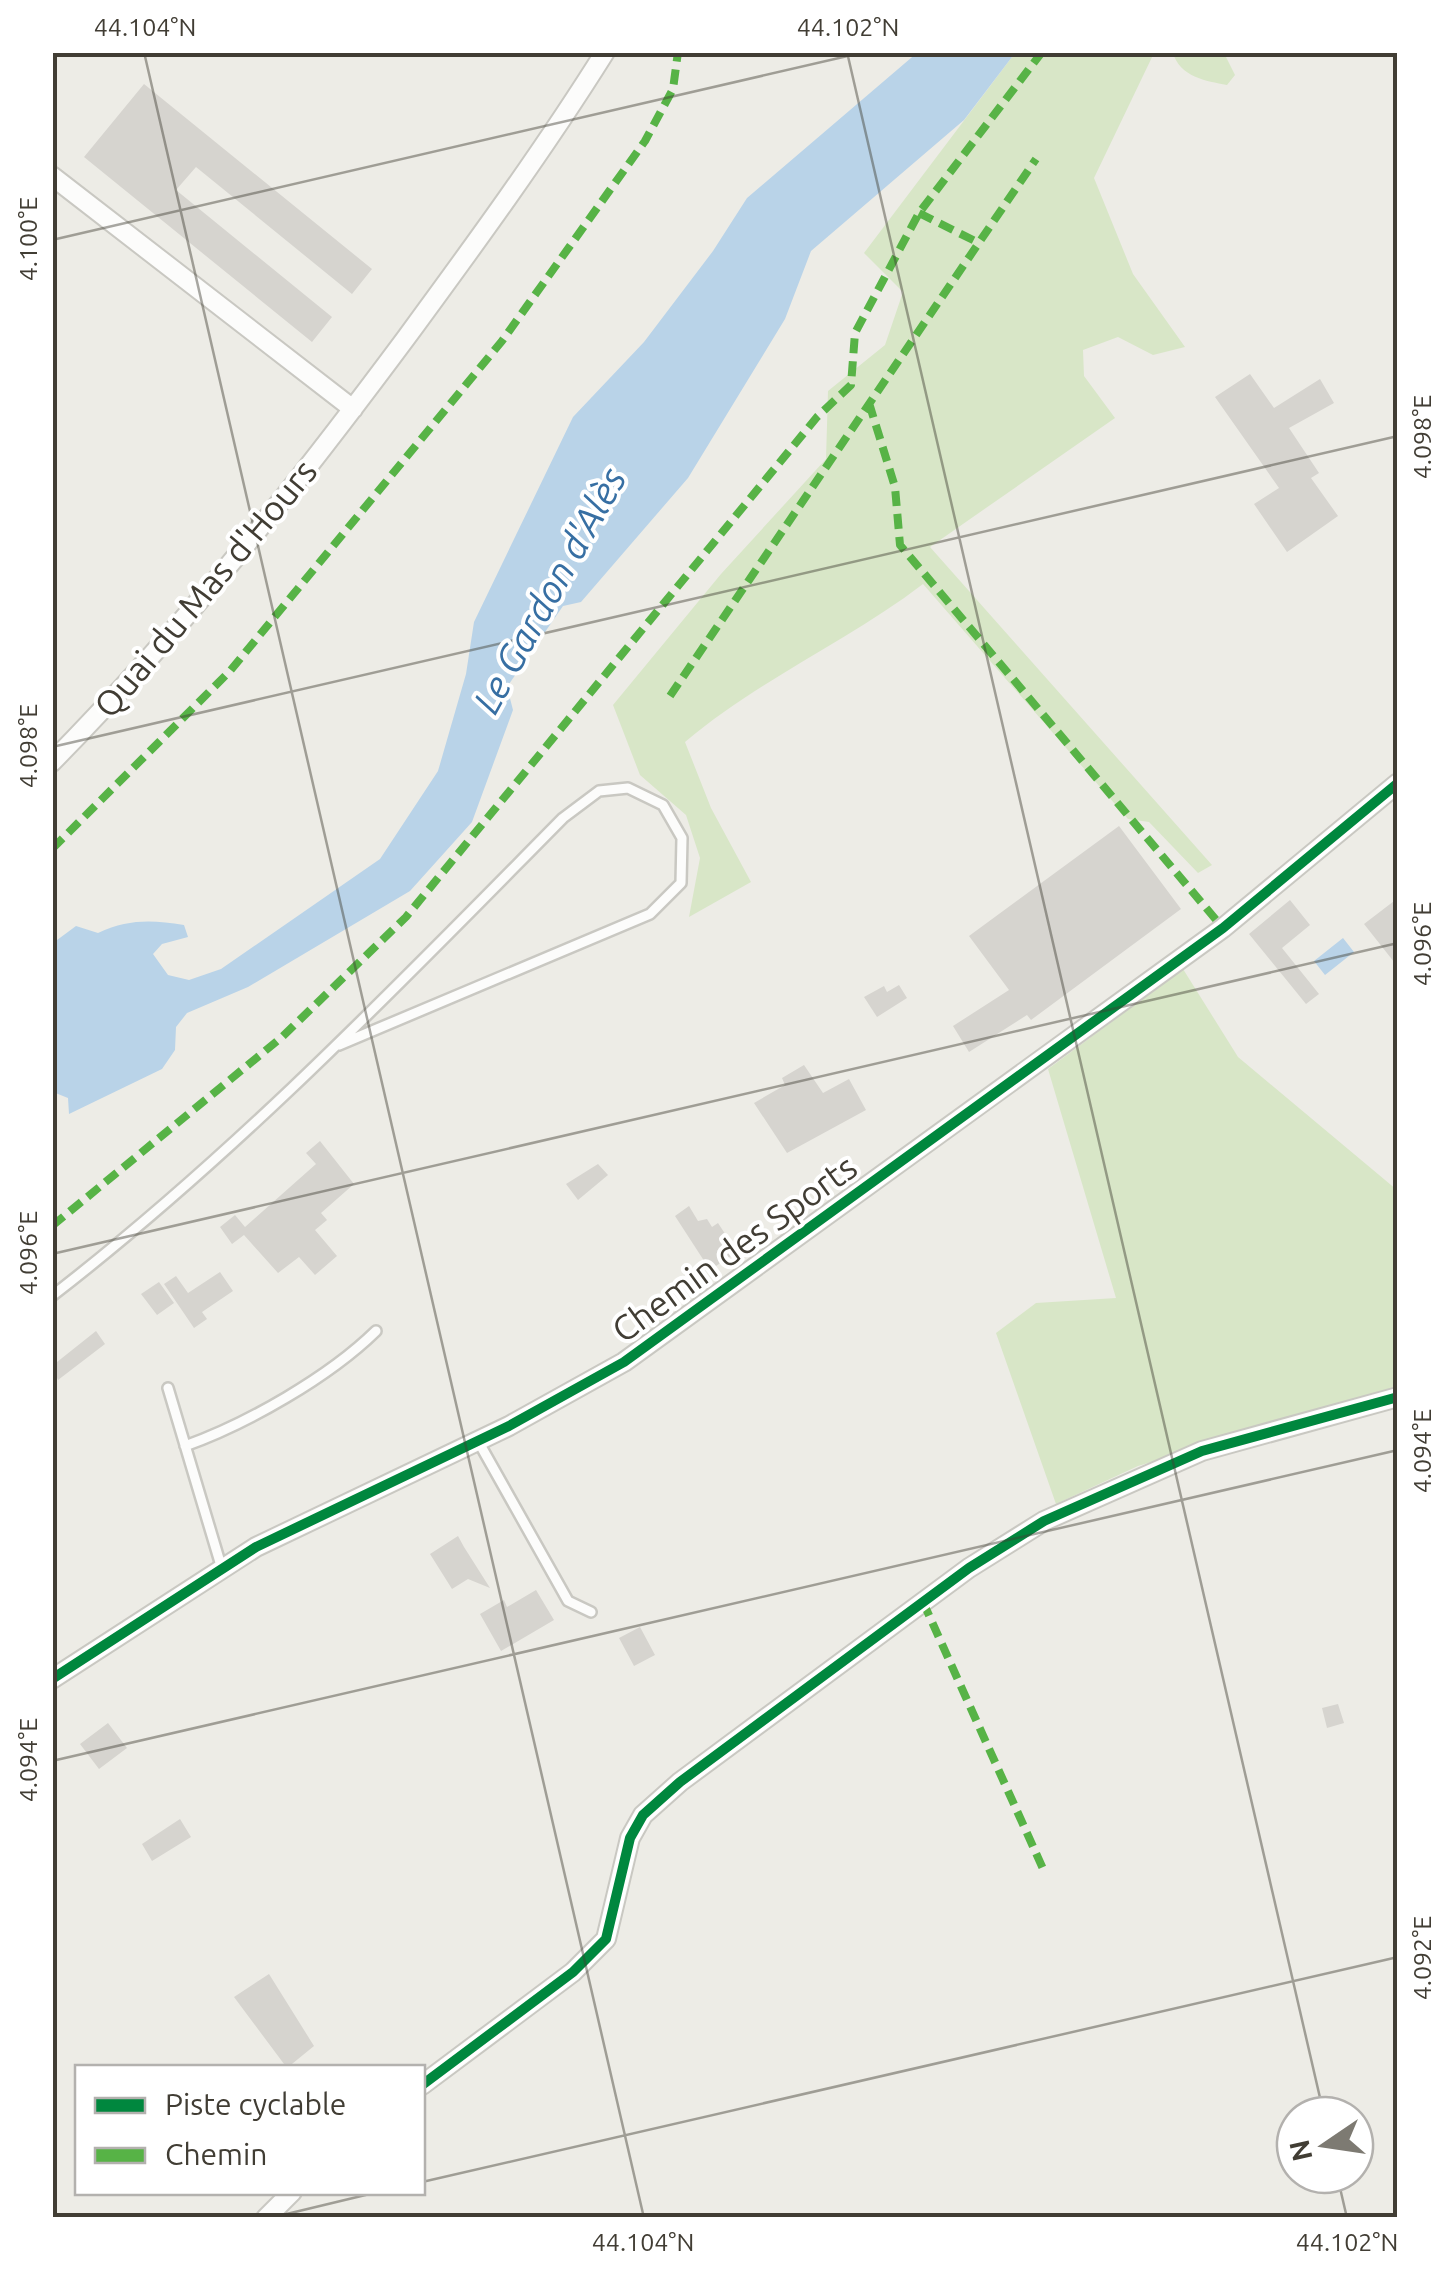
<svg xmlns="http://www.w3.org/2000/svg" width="1450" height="2270" font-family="Ubuntu,sans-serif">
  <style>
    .green { fill: #d8e6c7 }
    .water { fill: #b9d3e8 }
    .building { fill: #d6d4cf }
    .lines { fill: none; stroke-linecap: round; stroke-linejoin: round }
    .lane-casing { stroke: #c9c8c2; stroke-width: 14 }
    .street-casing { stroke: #c9c8c2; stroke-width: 22 }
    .lane { stroke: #fcfcfb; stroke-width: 9 }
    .street { stroke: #fcfcfb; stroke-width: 18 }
    .quiet { stroke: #57b346; stroke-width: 8; stroke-dasharray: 15 8; stroke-linecap: butt }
    .cycleway-casing { stroke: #fff; stroke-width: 16 }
    .cycleway { stroke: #00873e; stroke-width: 10 }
    .ticks { fill: none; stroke: #413d34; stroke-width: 2.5; stroke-opacity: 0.45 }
    .labels { text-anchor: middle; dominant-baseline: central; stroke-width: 8; stroke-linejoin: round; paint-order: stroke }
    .street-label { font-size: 35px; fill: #413d34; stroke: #fff }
    .water-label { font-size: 38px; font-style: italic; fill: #376fa3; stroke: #fff }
    .neatline { fill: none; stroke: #413d34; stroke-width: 4 }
    .ticks-label { font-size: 25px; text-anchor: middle; fill: #413d34 }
  </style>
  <rect width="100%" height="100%" fill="#edece6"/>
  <!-- green -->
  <path class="green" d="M1015 53H1154L1094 178 1133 274 1185 347 1153 355 1118 337 1083 350 1084 376 1115 418 930 547 1212 865 1198 873 1149 822 1128 819 923 584C847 642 758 680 685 742L711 808 751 882 689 917 700 858 686 815 640 775 613 705 721 574 826 459 828 391 885 345 903 292 864 253Z
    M1173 53H1224L1235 75 1227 85C1206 81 1180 77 1173 53Z
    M1183 969 1238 1057 1397 1190V1388L1138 1466 1056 1504 996 1333 1036 1303 1116 1298 1048 1069Z"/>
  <!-- water -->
  <path class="water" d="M918 52 1015 53 964 120 811 251 785 319 688 478 581 602 563 606 507 687 513 710 472 822 410 891 248 987 187 1013 176 1027 175 1050 162 1069 69 1114 68 1098 53 1092V943L76 926 98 933C129 919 151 920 184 925L188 937 162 944 153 954 168 975 189 980 221 969 380 859 438 771 466 674 474 622 573 417 644 342 713 251 747 198Z
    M1343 938 1354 952 1325 975 1314 961Z"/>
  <!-- building -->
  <path class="building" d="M144 84 372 269 352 294 196 167 176 190 332 317 312 342 84 157Z
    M1250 374 1274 408 1320 379 1334 403 1289 428 1319 473 1311 478 1338 516 1287 552 1254 504 1279 488 1215 397Z
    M1119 826 1181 909 1031 1020 1027 1015 969 1052 953 1026 1009 990 969 936Z
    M1398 898V967L1364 924Z
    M1290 900 1310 925 1282 948 1319 994 1306 1004 1249 934Z
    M899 985 907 998 877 1017 864 997 884 986 887 992Z
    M804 1065 823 1093 849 1079 866 1110 787 1153 754 1103 785 1085 782 1078Z
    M320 1141 354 1184 321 1213 327 1220 315 1230 337 1256 315 1275 299 1257 278 1273 244 1235 232 1244 220 1227 235 1215 245 1227 316 1164 306 1153Z
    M598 1164 608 1175 578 1200 566 1184Z
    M689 1206 698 1221 707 1219 712 1227 718 1223 737 1252 710 1270 675 1216Z
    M220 1272 233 1291 202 1312 207 1319 194 1328 164 1284 176 1276 188 1293Z
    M159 1282 174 1303 157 1315 141 1294Z
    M96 1331 105 1344 58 1380 52 1366Z
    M458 1536 464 1547 490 1588 468 1579 452 1589 430 1554Z
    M536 1590 554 1620 501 1651 480 1614 504 1600 507 1607Z
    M640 1627 655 1655 634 1666 619 1638Z
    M1338 1704 1344 1723 1327 1728 1322 1708Z
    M108 1723 127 1748 99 1769 80 1744Z
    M180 1819 191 1837 152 1861 142 1844Z
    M269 1974 314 2046 287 2068 234 1997Z"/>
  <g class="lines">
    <!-- lane casing -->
    <g class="lane-casing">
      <path id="lane" d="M52 1296C237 1153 399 984 563 818L599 791 628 788 663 805 682 838 681 883 650 914 339 1045
        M168 1388 222 1569
        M478 1441 568 1601 591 1612
        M185 1446C247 1424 329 1377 376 1331"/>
    </g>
    <!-- street casing -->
    <g class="street-casing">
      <path id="street" d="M52 176 353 409
        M52 762C182 630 296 486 406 338 475 244 543 151 605 52
        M52 1679 256 1547 509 1426 624 1362 1223 928 1398 783
        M422 2085 573 1972 606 1939 630 1838 643 1815 680 1782 969 1568 1044 1521 1202 1451 1398 1397
        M266 2218 292 2192"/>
    </g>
    <!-- lane -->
    <use href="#lane" class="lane"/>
    <!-- street -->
    <use href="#street" class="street"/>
    <!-- quiet -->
    <path class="quiet" d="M919 213 979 243
      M869 403 895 487 900 545 1223 928
      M670 696 1036 159
      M52 849 230 671 502 341 645 141 673 89 678 52
      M52 1226 282 1037 406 917 817 417 851 385 855 333 919 213 1042 52
      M923 1602 1044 1871"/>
    <!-- cycleway casing -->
    <g class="cycleway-casing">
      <path id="cycleway" d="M52 1679 256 1547 509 1426 624 1362 1223 928 1398 783
        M422 2085 573 1972 606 1939 630 1838 643 1815 680 1782 969 1568 1044 1521 1202 1451 1398 1397"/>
    </g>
    <!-- cycleway -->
    <use href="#cycleway" class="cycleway"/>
  </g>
  <!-- ticks -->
  <path class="ticks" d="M144 52 644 2218M847 52 1324 2115M52 240 865 52M52 747 1398 436M52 1254 1398 943M52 1761 1398 1450M1337 2175 1347 2218M422 2182 1398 1957M270 2218 378 2192"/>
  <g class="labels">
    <!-- street labels -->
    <g class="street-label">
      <text transform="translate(205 588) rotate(-50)">Quai du Mas d'Hours</text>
      <text transform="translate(734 1248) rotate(-36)">Chemin des Sports</text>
    </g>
    <!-- water labels -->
    <g class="water-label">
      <text transform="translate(549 590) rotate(-61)">Le Gardon d'Alès</text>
    </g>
  </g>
  <!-- border -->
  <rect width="1450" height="2270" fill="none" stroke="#ffffff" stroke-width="110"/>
  <!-- legend -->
  <rect x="75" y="2065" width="350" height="130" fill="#ffffff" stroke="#b3b1ae" stroke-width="2.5"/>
  <rect x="95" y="2098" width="50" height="15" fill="#00873e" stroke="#b3b1ae" stroke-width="2.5"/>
  <text x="165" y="2115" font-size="30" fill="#413d34">Piste cyclable</text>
  <rect x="95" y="2148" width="50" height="15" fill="#57b346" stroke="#b3b1ae" stroke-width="2.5"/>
  <text x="165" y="2165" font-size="30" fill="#413d34">Chemin</text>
  <!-- north arrow -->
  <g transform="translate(1325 2145) rotate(257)"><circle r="48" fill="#ffffff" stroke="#b3b1ae" stroke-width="2.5"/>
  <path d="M0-8L18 38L0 25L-18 38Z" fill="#7d7a72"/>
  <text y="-15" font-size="28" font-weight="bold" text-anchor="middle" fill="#413d34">N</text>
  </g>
  <rect x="55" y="55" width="1340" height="2160" class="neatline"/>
  <g class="ticks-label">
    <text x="145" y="36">44.104°N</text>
    <text x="848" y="36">44.102°N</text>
    <text transform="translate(28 239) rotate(-90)" y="9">4.100°E</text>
    <text transform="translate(1422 437) rotate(-90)" y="9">4.098°E</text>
    <text transform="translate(28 746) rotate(-90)" y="9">4.098°E</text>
    <text transform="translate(1422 944) rotate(-90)" y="9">4.096°E</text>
    <text transform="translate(28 1253) rotate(-90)" y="9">4.096°E</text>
    <text transform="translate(1422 1451) rotate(-90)" y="9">4.094°E</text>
    <text transform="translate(28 1760) rotate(-90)" y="9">4.094°E</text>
    <text transform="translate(1422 1958) rotate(-90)" y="9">4.092°E</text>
    <text x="643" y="2251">44.104°N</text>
    <text x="1347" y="2251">44.102°N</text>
  </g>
</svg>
